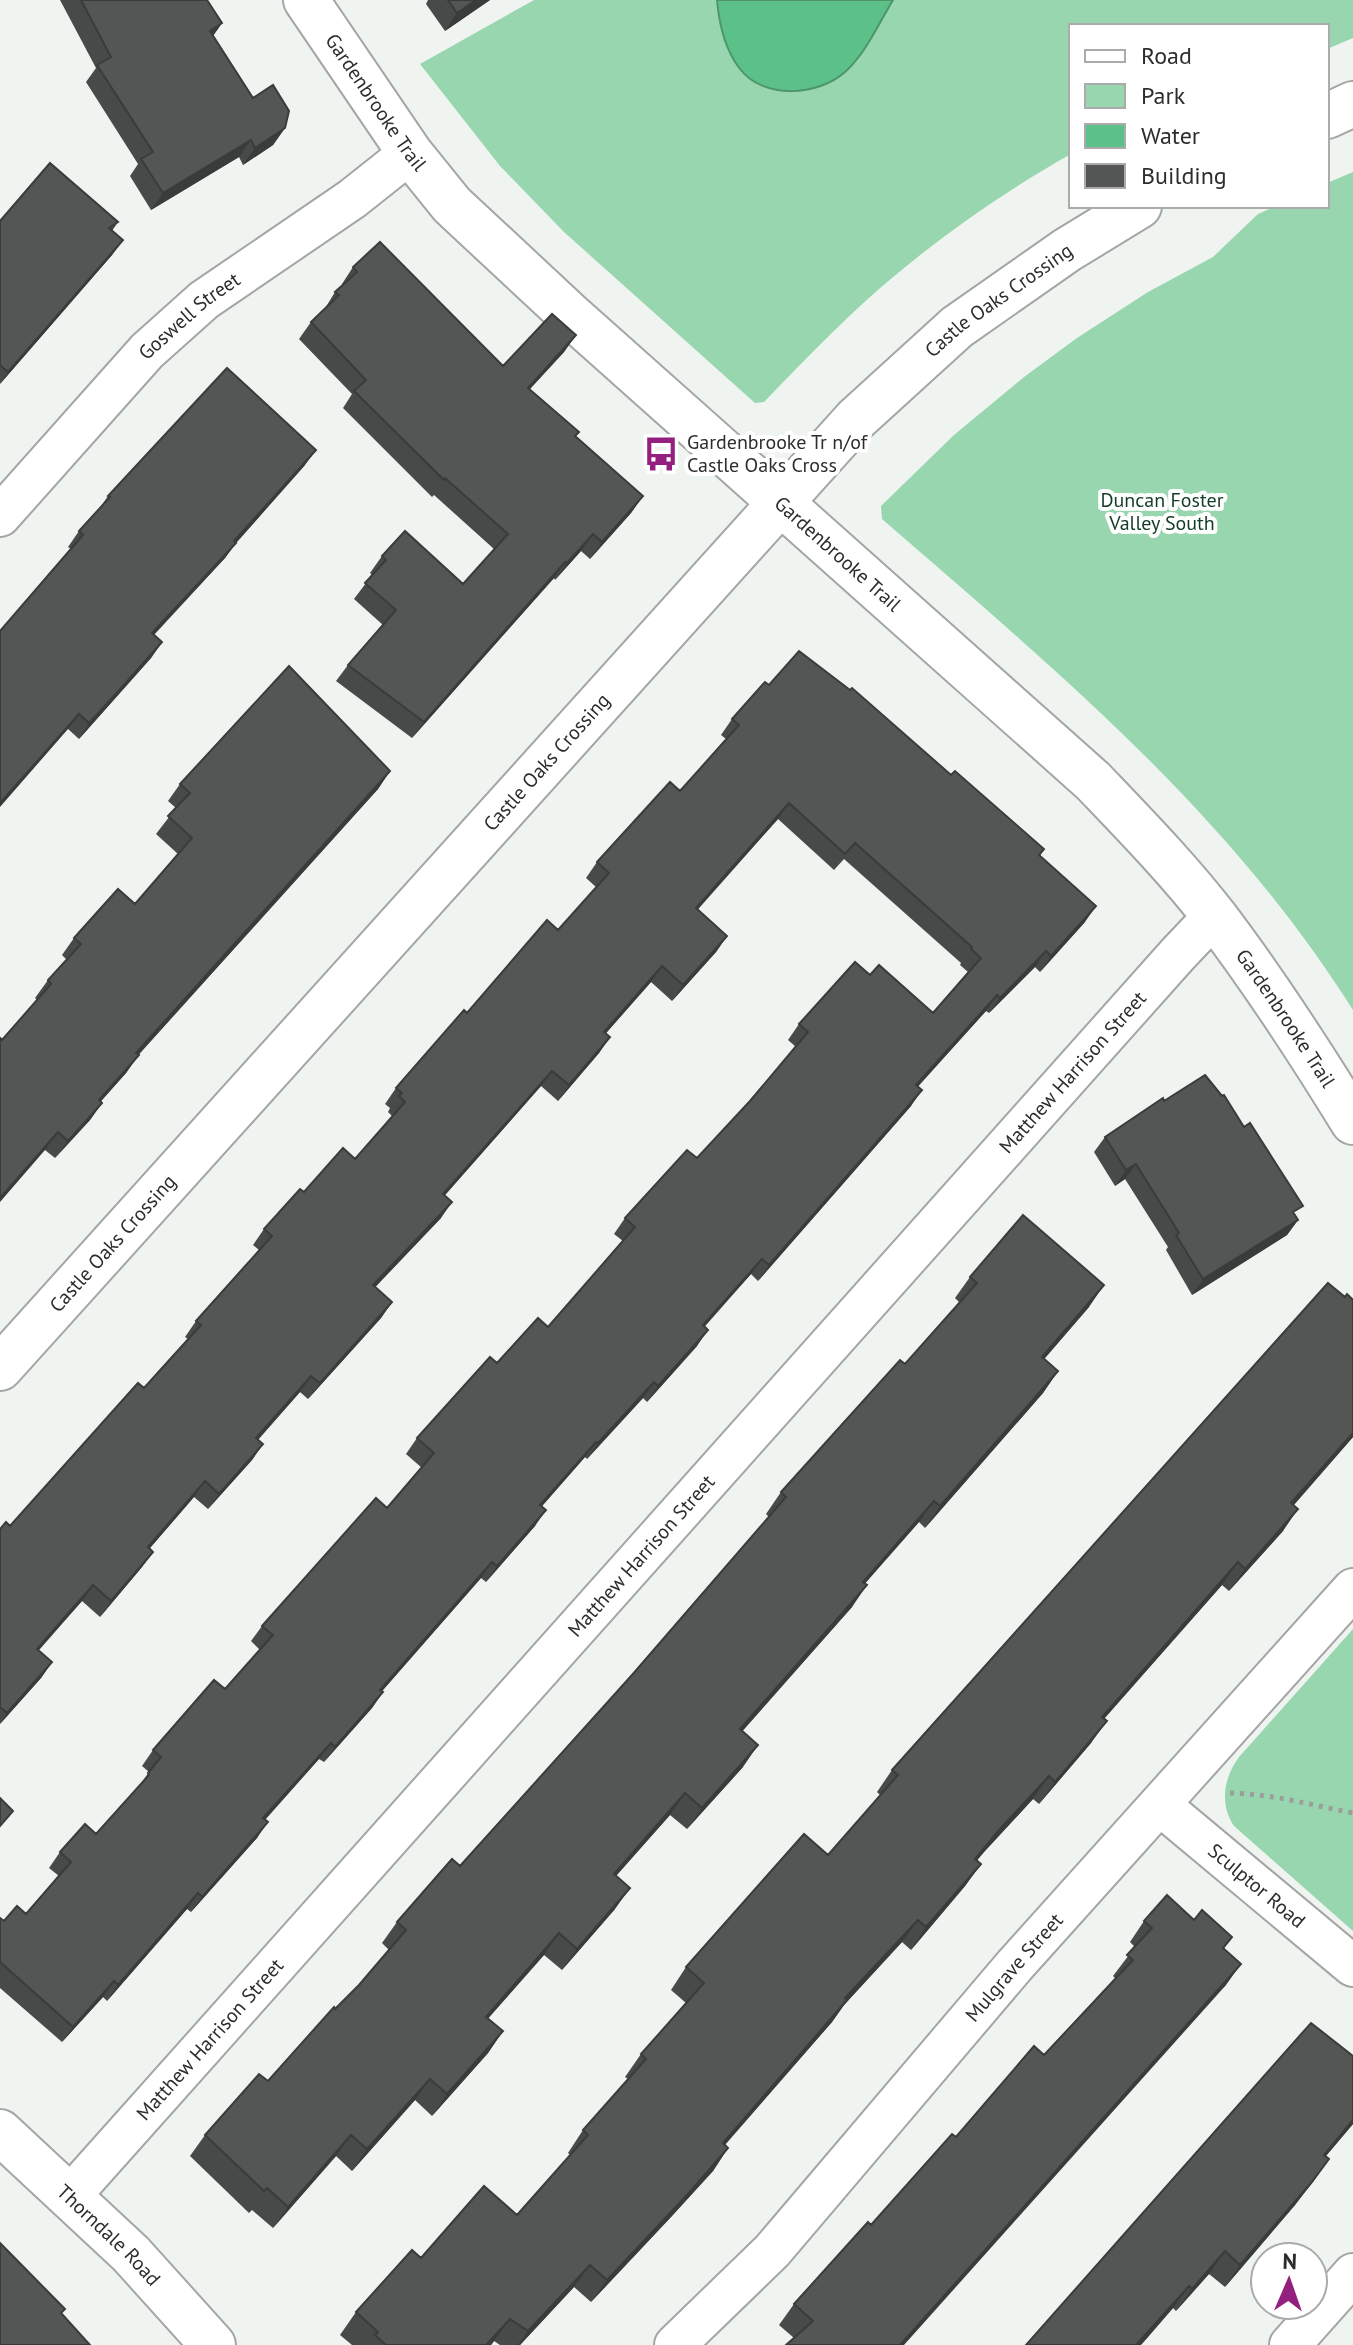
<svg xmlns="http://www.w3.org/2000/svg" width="1353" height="2345" font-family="'PT Sans',sans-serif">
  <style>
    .green { fill: #97d6ae }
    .water { fill: #5cc188; stroke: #4e956c; stroke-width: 2 }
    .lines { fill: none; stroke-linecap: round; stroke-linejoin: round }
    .street-casing { stroke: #a3a6a4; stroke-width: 44 }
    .secondary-casing { stroke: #a3a6a4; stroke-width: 48 }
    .path { stroke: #9c9e9c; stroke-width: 5; stroke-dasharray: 4 6; stroke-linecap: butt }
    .street { stroke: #fff; stroke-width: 40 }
    .secondary { stroke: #fff; stroke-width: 44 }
    .wall { fill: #474a48 }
    .shaded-wall { fill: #3a3c3b }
    .building { fill: #535654; stroke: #3a3c3b; stroke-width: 2 }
    .labels { text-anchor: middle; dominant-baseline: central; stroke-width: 8; stroke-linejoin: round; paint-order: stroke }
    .street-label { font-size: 20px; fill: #2c2d2c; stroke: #fff }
    .poi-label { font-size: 20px; fill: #2c2d2c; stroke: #fff; text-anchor: start }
    .park-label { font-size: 20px; fill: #123c25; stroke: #fff }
  </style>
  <rect width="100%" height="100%" fill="#f0f4f1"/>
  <!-- green -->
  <path class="green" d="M534 0H1353V38L1327 49V26H1071V154C989 200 904 262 837 328 812 352 788 377 764 402L755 403 564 232 500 166 420 64Z
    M1353 172V1010C1227 811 1057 671 882 519L881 506 954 435 1024 377 1077 338 1148 292 1213 257 1258 214 1276 206H1327V183Z
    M1353 1629V1931L1234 1826C1219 1804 1224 1777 1239 1757Z"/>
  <!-- water -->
  <path class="water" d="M717 0H893C879 23 866 53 845 72 818 96 764 100 740 69 725 50 719 23 717 0Z"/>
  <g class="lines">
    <!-- street casing -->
    <g class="street-casing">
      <g id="street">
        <path id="s1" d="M0 516 147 351 204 300 352 199 410 153"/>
        <path id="s2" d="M1160 1805 1353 1966"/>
        <path id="s3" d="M70 2196 1178 954 1214 916"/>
        <path id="s4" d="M675 2345 772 2251 1015 1965 1353 1589"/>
        <path d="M1290 2345 1353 2274"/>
      </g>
    </g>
    <!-- secondary casing -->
    <g class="secondary-casing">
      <g id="secondary">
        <path id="s5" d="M306 0 410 153 452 205 569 314 1093 781C1135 825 1179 870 1216 918 1266 984 1310 1052 1353 1122"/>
        <path d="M1327 116 1353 104"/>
        <path id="s6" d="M0 1368 856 419 957 327 1067 250 1139 206"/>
        <path id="s7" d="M0 2132 131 2254 213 2345"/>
      </g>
    </g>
    <!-- path -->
    <path class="path" d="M1230 1793C1273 1794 1311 1805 1353 1813"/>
    <!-- street -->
    <use href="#street" class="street"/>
    <!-- secondary -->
    <use href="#secondary" class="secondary"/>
  </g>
  <!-- wall -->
  <path class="wall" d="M60 0H207L222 23 213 36 253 98 285 128 273 145 243 165 239 157 151 210 130 176 138 164 86 82 96 68Z
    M428 0H490L445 31 426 4Z
    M0 221 118 222 112 231 123 240 112 255 0 384Z
    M353 267 503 366 576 335 564 352 530 389 576 437 643 496 631 513 590 559 581 551 555 580 554 578 412 738 336 681 348 665 383 625 354 599 372 575 370 573 382 556 463 584 494 549 434 495 432 497 343 408 352 394 299 339 311 322 324 310 335 292 343 285 342 284Z
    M305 465 236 543 225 558 154 635 162 642 151 658 79 739 68 729 71 549 68 547 79 531 98 511 108 496Z
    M769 685 951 775 1044 849 1040 855 1085 922 1040 972 1035 967 989 1013 986 1011 918 1086 911 1106 758 1281 751 1274 704 1326 697 1346 647 1402 643 1398 587 1459 585 1457 542 1506 535 1526 486 1582 481 1578 382 1691 383 1692 372 1708 324 1762 319 1759 265 1820 257 1838 191 1912 187 1909 107 2001 103 1997 62 2042 0 1988V1918L4 1921 26 1914 59 1876 49 1868 60 1852 96 1834 137 1789 149 1772 142 1766 153 1750 225 1689 260 1650 251 1641 262 1626 387 1508 422 1468 406 1454 417 1438 497 1363 548 1327 623 1241 614 1234 625 1218 697 1158 750 1101 796 1047 788 1040 799 1024 870 975 933 1013 968 972 960 965 961 963 844 859 834 870 778 819 697 909 727 936 716 952 672 1001 651 982 606 1033 610 1037 599 1053 558 1101 541 1086 444 1196 441 1218 375 1287 392 1302 381 1318 308 1399 300 1392 258 1440 263 1444 252 1460 208 1509 194 1497 150 1548 153 1552 142 1567 100 1617 82 1601 38 1650 52 1662 41 1678 0 1724V1529L10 1526 144 1388 188 1339 185 1337 196 1321 259 1250 253 1245 264 1229 304 1192 355 1159 392 1116 388 1112 390 1108 385 1104 396 1088 467 1013 558 930 596 887 586 878 597 862 680 791 726 739 721 735 732 719Z
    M390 771 378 789 138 1055 126 1073 101 1101 102 1103 90 1120 55 1158 45 1150 2 1040 37 1000 35 998 48 980 67 960 62 955 74 938 135 904 178 854 156 834 176 808 168 801 180 784Z
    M1164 1101 1296 1216 1298 1220 1287 1235 1192 1295 1166 1250 1168 1247 1125 1179 1115 1186 1094 1152 1105 1137Z
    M970 1277 1089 1307 1044 1359 1058 1371 1043 1393 925 1528 919 1522 865 1583 852 1607 742 1731 743 1767 687 1829 670 1815 616 1876 615 1909 562 1970 544 1955 488 2018 503 2031 488 2053 432 2116 415 2100 352 2171 336 2156 273 2228 252 2210 249 2213 190 2156 205 2135 268 2081 359 1985 389 1950 382 1943 397 1922 460 1866 632 1675 769 1517 766 1514 781 1492 905 1364 960 1303 955 1298Z
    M1345 1297 1353 1300V1437L1294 1505 1283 1531 1229 1591 1222 1585 1104 1719 1091 1743 1039 1804 1033 1799 984 1852 977 1860 981 1864 965 1886 911 1950 902 1942 844 2005 832 2022 725 2145 728 2148 713 2171 671 2217 591 2302 574 2287 520 2345H500L494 2341 491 2345H352L340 2335 356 2312 421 2258 517 2215 570 2155 568 2153 583 2130 628 2079 625 2077 641 2054 686 2003 671 1990 686 1967 828 1855 881 1796 877 1792 892 1770Z
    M1194 1920 1232 1937 1224 1948 1226 1985 794 2338 779 2325 794 2304 956 2137 1044 2055 1115 1978 1113 1976 1135 1947 1130 1942 1144 1921Z
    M1353 2056V2124L1326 2156 1329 2159 1313 2182 1295 2205 1225 2287 1209 2274 1176 2311 1173 2308 1141 2345Z"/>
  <!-- shaded-wall -->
  <path class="shaded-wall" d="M476 0H490L445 31 457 13Z
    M222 23 210 40V31Z
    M285 128 273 145 243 165 255 148Z
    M251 140 239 157 151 210 163 193Z
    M123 240 112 255 0 384 8 372Z
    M576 335 564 352 516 404 528 388Z
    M316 450 305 465 236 543 225 558 141 648 152 633Z
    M643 496 631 513 590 559 602 542Z
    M593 534 581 551 555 580 567 563Z
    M565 562 554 578 412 738 424 722Z
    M162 642 151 658 79 739 89 723Z
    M79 714 68 729 0 807V803Z
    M390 771 378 789 124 1071 136 1053Z
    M789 803 778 819 685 924 696 908Z
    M1096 906 1085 922 1040 972 1051 956Z
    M727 936 716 952 672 1001 683 985Z
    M1046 951 1035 967 989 1013 1000 998Z
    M662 966 651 982 593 1048 604 1032Z
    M997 995 986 1011 905 1101 916 1085Z
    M610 1037 599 1053 558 1101 569 1085Z
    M139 1055 126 1073 87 1117 99 1100Z
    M552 1071 541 1086 432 1210 443 1194Z
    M922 1090 911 1106 758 1281 769 1265Z
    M102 1103 90 1120 55 1158 68 1141Z
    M58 1132 45 1150 0 1202V1198Z
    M1136 1164 1125 1179 1115 1186 1126 1170Z
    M452 1202 441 1218 362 1301 373 1285Z
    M1298 1220 1287 1235 1192 1295 1203 1279Z
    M762 1259 751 1274 692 1341 703 1325Z
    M1104 1285 1089 1307 1027 1379 1042 1357Z
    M392 1302 381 1318 308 1399 320 1383Z
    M708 1330 697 1346 647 1402 658 1386Z
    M1058 1371 1043 1393 925 1528 940 1506Z
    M311 1376 300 1392 245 1454 256 1438Z
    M654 1382 643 1398 587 1459 598 1443Z
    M1353 1433V1437L1276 1525 1291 1503Z
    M596 1442 585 1457 529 1521 540 1505Z
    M263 1444 252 1460 208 1509 219 1494Z
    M205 1481 194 1497 137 1563 148 1547Z
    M934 1501 919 1522 848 1603 863 1582Z
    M1298 1509 1283 1531 1229 1591 1245 1569Z
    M546 1510 535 1526 486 1582 497 1566Z
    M153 1552 142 1567 100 1617 111 1601Z
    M492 1562 481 1578 369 1706 380 1690Z
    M1238 1562 1222 1585 1086 1739 1102 1717Z
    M93 1585 82 1601 26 1665 37 1649Z
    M867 1585 852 1607 725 1751 740 1729Z
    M52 1662 41 1678 0 1724 7 1713Z
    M383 1692 372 1708 324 1762 335 1747Z
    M1107 1721 1091 1743 1039 1804 1055 1782Z
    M331 1743 319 1759 252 1834 263 1818Z
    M758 1745 743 1767 687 1829 702 1808Z
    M1049 1776 1033 1799 984 1852 960 1881 975 1859 999 1830Z
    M685 1793 670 1815 599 1895 614 1874Z
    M268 1822 257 1838 191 1912 202 1897Z
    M981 1864 965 1886 911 1950 926 1927Z
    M630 1888 615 1909 562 1970 577 1949Z
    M198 1893 187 1909 107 2001 118 1985Z
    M918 1920 902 1942 844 2005 832 2022 707 2165 723 2143 845 1998Z
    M559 1933 544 1955 471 2038 486 2017Z
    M1241 1964 1226 1985 904 2345H900Z
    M114 1981 103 1997 62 2042 73 2027Z
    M503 2031 488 2053 432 2116 447 2094Z
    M430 2079 415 2100 352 2171 367 2149Z
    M1353 2120V2124L1308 2177 1324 2155Z
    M351 2135 336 2156 273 2228 288 2207Z
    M728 2148 713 2171 671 2217 591 2302 607 2280Z
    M1329 2159 1295 2205 1225 2287 1240 2265Z
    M1225 2251 1209 2274 1176 2311 1192 2289Z
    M590 2265 574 2287 520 2345H518L528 2331Z
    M1189 2286 1173 2308 1141 2345H1136Z
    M510 2319 494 2341 491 2345H486Z"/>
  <!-- building -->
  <path class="building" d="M81 0H207L222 23 210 31 253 98 273 85 289 111 285 128 255 148 251 140 163 193 141 159 153 152 97 65 111 57Z
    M448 0H476L457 13Z
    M50 163 118 222 109 228 123 240 8 372 0 365V221Z
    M380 242 503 366 552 314 576 335 528 388 579 432 575 436 643 496 602 542 593 534 567 563 565 562 424 722 348 665 396 610 365 583 386 560 382 556 405 531 463 584 508 534 445 478 444 480 354 391 366 380 311 322 339 295 335 292 357 272 353 267Z
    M227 368 316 450 234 541 236 543 152 633 162 642 114 696 89 723 79 714 0 803V631L83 535 79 531 110 497 108 496Z
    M799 651 850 690 852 688 951 775 955 771 1044 849 1039 855 1096 906 1051 956 1046 951 1000 998 997 995 916 1085 922 1090 769 1265 762 1259 703 1325 708 1330 658 1386 654 1382 598 1443 596 1442 540 1505 546 1510 497 1566 492 1562 380 1690 383 1692 335 1747 331 1743 263 1818 268 1822 202 1897 198 1893 118 1985 114 1981 73 2027 0 1962V1918L4 1921 17 1906 26 1914 71 1862 60 1852 85 1824 96 1834 149 1775 148 1773 161 1757 153 1750 214 1680 225 1689 273 1635 262 1626 376 1498 387 1508 434 1453 417 1438 490 1357 497 1363 538 1318 548 1327 635 1227 625 1218 687 1150 697 1158 750 1101 808 1032 799 1024 855 962 870 975 879 965 933 1013 981 958 971 949 972 947 855 843 845 854 789 803 696 908 727 936 683 985 662 966 604 1032 610 1037 569 1085 552 1071 443 1194 452 1202 373 1285 392 1302 320 1383 311 1376 256 1438 263 1444 219 1494 205 1481 148 1547 153 1552 111 1601 93 1585 37 1649 52 1662 7 1713 0 1707V1529L6 1522 10 1526 138 1383 144 1388 201 1325 196 1321 272 1236 264 1229 300 1189 304 1192 343 1148 355 1159 405 1102 399 1096 402 1093 396 1088 464 1010 467 1013 547 920 558 930 609 873 597 862 670 782 680 791 739 725 732 719 765 682 769 685Z
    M289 666 390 771 136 1053 139 1055 99 1100 102 1103 68 1141 58 1132 0 1198V1038L2 1040 51 984 48 980 81 944 74 938 118 889 135 904 192 838 168 816 190 793 180 784Z
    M1205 1075 1222 1096 1224 1095 1244 1127 1250 1123 1303 1206 1293 1212 1298 1220 1203 1279 1176 1235 1179 1233 1136 1164 1126 1170 1105 1137 1163 1098 1164 1101Z
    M1023 1215 1104 1285 1042 1357 1058 1371 940 1506 934 1501 863 1582 867 1585 740 1729 758 1745 702 1808 685 1793 614 1874 630 1888 577 1949 559 1933 486 2017 503 2031 447 2094 430 2079 367 2149 351 2135 288 2207 267 2188 264 2191 205 2135 259 2074 268 2081 334 2007 335 2009 359 1985 406 1930 397 1922 452 1859 460 1866 632 1675 786 1497 781 1492 900 1360 905 1364 977 1283 970 1277Z
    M1328 1283 1345 1297 1347 1294 1353 1300V1433L1291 1503 1298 1509 1245 1569 1238 1562 1102 1717 1107 1721 1055 1782 1049 1776 999 1830 975 1859 981 1864 926 1927 918 1920 845 1998 847 2000 723 2143 728 2148 687 2195 607 2280 590 2265 528 2331 510 2319 486 2345H386L375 2335 378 2332 356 2312 412 2250 421 2258 484 2186 517 2215 588 2135 583 2130 646 2059 641 2054 704 1983 686 1967 804 1834 828 1855 898 1775 892 1770Z
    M0 1798 13 1811 0 1826Z
    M1167 1895 1194 1920 1202 1910 1232 1937 1223 1948 1241 1964 900 2345H786L813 2321 794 2304 868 2222 871 2225 952 2134 956 2137 1034 2046 1044 2055 1133 1960 1127 1955 1152 1928 1144 1921Z
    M1311 2023 1353 2056V2120L1324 2155 1329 2159 1311 2183 1240 2265 1225 2251 1192 2289 1189 2286 1136 2345H1026Z
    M0 2243 65 2309 61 2313 90 2345H0Z"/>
  <!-- icons -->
  <defs>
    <g id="bus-bare" transform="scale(2.76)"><path d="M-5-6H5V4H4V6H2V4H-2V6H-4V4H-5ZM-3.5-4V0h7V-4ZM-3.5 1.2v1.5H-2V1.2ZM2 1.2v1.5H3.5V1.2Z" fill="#93207f" stroke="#fff" stroke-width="2.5" paint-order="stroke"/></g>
  </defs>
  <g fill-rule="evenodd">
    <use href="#bus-bare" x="661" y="454"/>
  </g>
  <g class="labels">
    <!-- street labels -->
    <g class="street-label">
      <text stroke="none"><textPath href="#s5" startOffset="124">Gardenbrooke Trail</textPath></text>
      <text stroke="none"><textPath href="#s6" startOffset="1464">Castle Oaks Crossing</textPath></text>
      <text stroke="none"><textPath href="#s1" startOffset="276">Goswell Street</textPath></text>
      <text stroke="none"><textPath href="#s5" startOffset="772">Gardenbrooke Trail</textPath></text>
      <text stroke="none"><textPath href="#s6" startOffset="816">Castle Oaks Crossing</textPath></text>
      <text stroke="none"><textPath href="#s5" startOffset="1420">Gardenbrooke Trail</textPath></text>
      <text stroke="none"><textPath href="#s3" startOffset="1506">Matthew Harrison Street</textPath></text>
      <text stroke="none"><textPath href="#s6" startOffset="168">Castle Oaks Crossing</textPath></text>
      <text stroke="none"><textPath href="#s3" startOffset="858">Matthew Harrison Street</textPath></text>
      <text stroke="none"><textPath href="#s2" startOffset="126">Sculptor Road</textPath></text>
      <text stroke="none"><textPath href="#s4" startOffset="508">Mulgrave Street</textPath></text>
      <text stroke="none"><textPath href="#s3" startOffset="210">Matthew Harrison Street</textPath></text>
      <text stroke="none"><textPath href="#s7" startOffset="150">Thorndale Road</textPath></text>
    </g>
    <!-- poi labels -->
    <g class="poi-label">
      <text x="687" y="442">Gardenbrooke Tr n/of<tspan x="687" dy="23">Castle Oaks Cross</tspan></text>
    </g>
    <!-- park labels -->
    <g class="park-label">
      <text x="1162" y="500">Duncan Foster<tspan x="1162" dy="23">Valley South</tspan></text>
    </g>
  </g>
  <!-- legend -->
  <rect x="1069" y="24" width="260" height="184" fill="#ffffff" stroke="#ababab" stroke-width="2"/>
  <rect x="1085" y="50" width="40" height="12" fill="#ffffff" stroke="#ababab" stroke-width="2"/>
  <text x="1141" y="64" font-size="24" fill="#2c2d2c">Road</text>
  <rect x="1085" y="84" width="40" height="24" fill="#97d6ae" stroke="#ababab" stroke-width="2"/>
  <text x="1141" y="104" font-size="24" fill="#2c2d2c">Park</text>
  <rect x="1085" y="124" width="40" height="24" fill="#5cc188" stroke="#ababab" stroke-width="2"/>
  <text x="1141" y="144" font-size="24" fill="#2c2d2c">Water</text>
  <rect x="1085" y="164" width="40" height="24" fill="#535654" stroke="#ababab" stroke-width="2"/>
  <text x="1141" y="184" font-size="24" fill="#2c2d2c">Building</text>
  <!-- north arrow -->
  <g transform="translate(1289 2281) rotate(2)"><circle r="38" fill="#ffffff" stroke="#ababab" stroke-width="2"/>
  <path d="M0-6L14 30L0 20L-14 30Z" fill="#93207f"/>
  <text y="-12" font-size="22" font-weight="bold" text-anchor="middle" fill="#2c2d2c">N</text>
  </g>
</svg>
